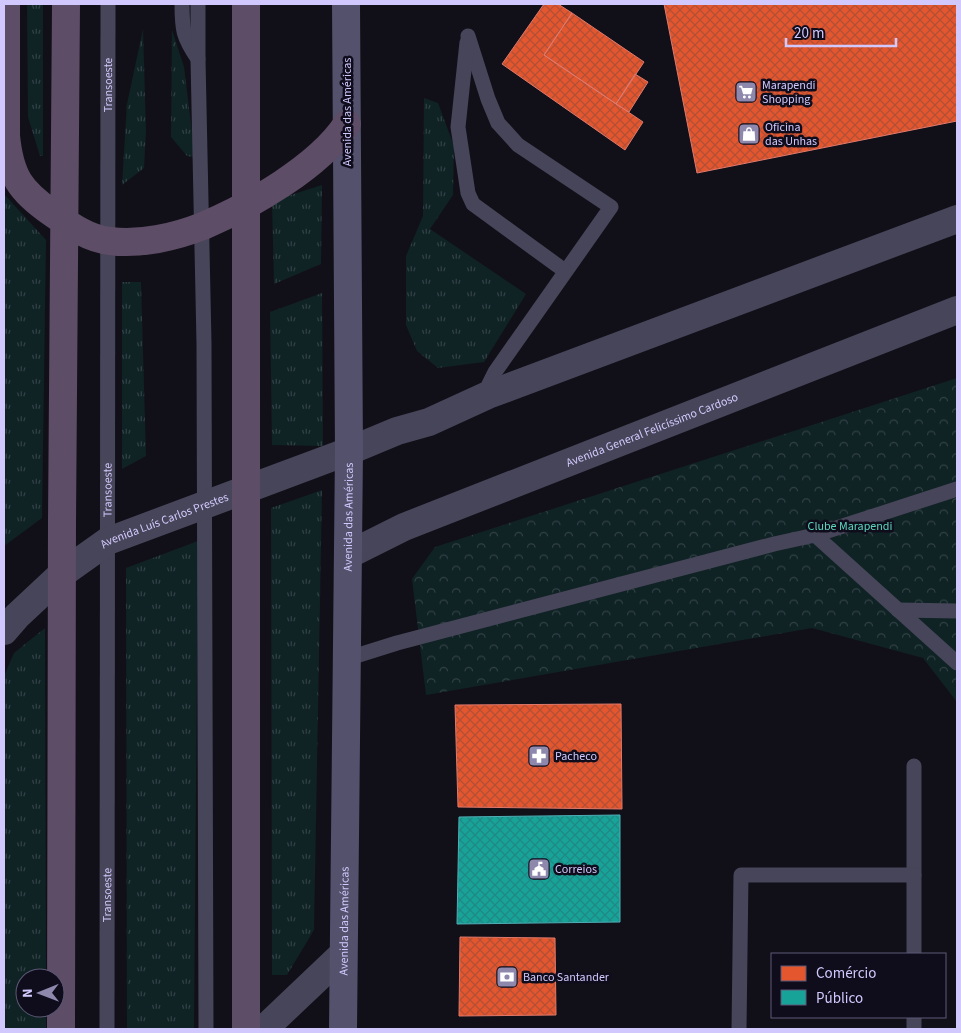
<svg xmlns="http://www.w3.org/2000/svg" width="961" height="1033" font-family="'Source Sans 3',sans-serif">
  <style>
    .grass { fill: url(#grass-tufts) }
    .park { fill: url(#park-crowns) }
    .shops { fill: url(#shops-cross-hatch); stroke: #de796c }
    .public { fill: url(#public-cross-hatch); stroke: #4faeb6 }
    .lines { fill: none; stroke-linecap: round; stroke-linejoin: round }
    .service { stroke: #474559; stroke-width: 15 }
    .tertiary { stroke: #474559; stroke-width: 28 }
    .secondary { stroke: #53516c; stroke-width: 28 }
    .trunk { stroke: #5e4d66; stroke-width: 28 }
    .labels { text-anchor: middle; dominant-baseline: central; stroke-width: 5; stroke-linejoin: round; paint-order: stroke }
    .poi-label { font-size: 12px; fill: #d1c9fd; stroke: #0f0c1c; text-anchor: start }
    .street-label { font-size: 12px; fill: #d1c9fd; stroke: #0f0c1c }
    .park-label { font-size: 12px; fill: #5ad8be; stroke: #0f0c1c }
  </style>
  <defs>
    <pattern id="grass-tufts" width="24" height="20" patternUnits="userSpaceOnUse" patternTransform="scale(1.25)"><rect width="24" height="20" fill="#0f2224"/><path d="M3 7l-1-3M5 7V3M7 7l1-3M15 17l-1-3M17 17v-4M19 17l1-3" fill="none" stroke="#314145"/></pattern>
    <pattern id="park-crowns" width="20" height="18" patternUnits="userSpaceOnUse" patternTransform="scale(1.25)"><rect width="20" height="18" fill="#0f2224"/><path d="M2 6a3 3 0 1 1 6 0M12 15a3 3 0 1 1 6 0" fill="none" stroke="#314145"/></pattern>
    <pattern id="shops-cross-hatch" width="8" height="8" patternUnits="userSpaceOnUse" patternTransform="scale(1.25)"><rect width="8" height="8" fill="#e4572e"/><path d="M0 0l8 8M0 8l8-8" fill="none" stroke="#b24f37"/></pattern>
    <pattern id="public-cross-hatch" width="8" height="8" patternUnits="userSpaceOnUse" patternTransform="scale(1.25)"><rect width="8" height="8" fill="#17a398"/><path d="M0 0l8 8M0 8l8-8" fill="none" stroke="#218985"/></pattern>
  </defs>
  <rect width="100%" height="100%" fill="#111018"/>
  <!-- grass -->
  <path class="grass" d="M27 4H43V156H40L28 117Z
    M143 29 146 131 144 168 122 185 127 104Z
    M172 30 184 67 193 140V157L187 156 171 137Z
    M424 98 438 103 454 146 453 195 430 229 526 294 484 362 438 368 417 351 406 325V256L423 216Z
    M322 185 321 264 274 284 272 201Z
    M4 194 46 240 42 518 4 546Z
    M122 282H141L146 456 122 469Z
    M322 293 323 446 272 445 270 312Z
    M322 490 314 930 287 975H272L271 508Z
    M198 541 194 1029H127L126 568Z
    M45 628 46 978H25V1008H46V1029H4V676L14 653Z"/>
  <!-- park -->
  <path class="park" d="M957 378V702L923 658 812 628 426 695 412 579 435 547Z"/>
  <!-- shops -->
  <path class="shops" d="M544 4H558L572 13 544 55 643 122 625 150 502 64Z
    M664 4H957V121L697 173Z
    M572 13 644 62 616 104 544 55Z
    M635 74 648 82 629 112 616 104Z
    M621 704 622 809 458 807 455 705Z
    M460 937 555 938 556 1015 459 1016Z"/>
  <!-- public -->
  <path class="public" d="M620 815V922L457 924 459 817Z"/>
  <g class="lines">
    <!-- service -->
    <g class="service">
      <path d="M182 4C182 30 183 37 198 59"/>
      <path d="M198 4V59L204 343 206 1029"/>
      <path d="M468 36 488 99 498 123 518 145 611 207 495 372 489 384 488 395"/>
      <path d="M467 42 458 127 468 193 473 204 565 271"/>
      <path d="M815 535 957 489"/>
      <path d="M898 610 957 611"/>
      <path d="M346 659 397 643 774 544 815 535 957 663"/>
      <path d="M914 766V954"/>
      <path d="M914 1017V1029"/>
      <path id="s1" d="M107 1029 108 4"/>
      <path d="M739 1029 741 875H914"/>
    </g>
    <!-- tertiary -->
    <g class="tertiary">
      <path id="s2" d="M348 555 404 527 957 310"/>
      <path id="s3" d="M4 631 17 616 63 573 108 541 349 451 397 431 429 422 488 395 957 219"/>
      <path d="M264 1029 343 954"/>
    </g>
    <!-- secondary -->
    <path class="secondary" id="s4" d="M343 1029 349 451 346 4"/>
    <!-- trunk -->
    <path class="trunk" d="M6 4V136C10 176 20 191 52 213 69 225 89 239 110 241 140 245 175 237 203 226 250 206 319 167 347 124
      M61 1029 62 523 66 4
      M246 1029V4"/>
  </g>
  <!-- icons -->
  <defs>
    <g id="supermarket-square" transform="scale(1.125)"><rect x="-9" y="-9" width="18" height="18" rx="4" fill="#8e88ad" stroke="#0f0c1c"/><path d="M-6-5.5h2.5l.6 2H6L4.5 2H-2.5L-4.4-4H-6ZM-1.5 3.2a1.3 1.3 0 1 0 .1 0ZM3 3.2a1.3 1.3 0 1 0 .1 0Z" fill="#fff"/></g>
    <g id="shop-square" transform="scale(1.125)"><rect x="-9" y="-9" width="18" height="18" rx="4" fill="#8e88ad" stroke="#0f0c1c"/><path d="M-5-2.5h2.3a2.7 3.5 0 0 1 5.4 0H5L5.5 6h-11ZM-1.5-2.5h3a1.5 2.3 0 0 0-3 0Z" fill="#fff"/></g>
    <g id="pharmacy-square" transform="scale(1.125)"><rect x="-9" y="-9" width="18" height="18" rx="4" fill="#8e88ad" stroke="#0f0c1c"/><path d="M-2-6h4v4h4v4h-4v4h-4v-4h-4v-4h4Z" fill="#fff"/></g>
    <g id="civic-square" transform="scale(1.125)"><rect x="-9" y="-9" width="18" height="18" rx="4" fill="#8e88ad" stroke="#0f0c1c"/><path d="M-.6-6.5H3V-4.5H.6V-3L4-1V1h2V6H-6V1h2V-1L-.6-3ZM-1.2 2.5V6h2.4V2.5Z" fill="#fff"/></g>
    <g id="bank-square" transform="scale(1.125)"><rect x="-9" y="-9" width="18" height="18" rx="4" fill="#8e88ad" stroke="#0f0c1c"/><path d="M-6-4H6V4H-6ZM0-2.3a2.3 2.3 0 1 0 0 4.6a2.3 2.3 0 1 0 0-4.6Z" fill="#fff"/></g>
  </defs>
  <g fill-rule="evenodd">
    <use href="#supermarket-square" x="746" y="92"/>
    <use href="#shop-square" x="749" y="134"/>
    <use href="#pharmacy-square" x="539" y="756"/>
    <use href="#civic-square" x="539" y="869"/>
    <use href="#bank-square" x="507" y="977"/>
  </g>
  <g class="labels">
    <!-- poi labels -->
    <g class="poi-label">
      <text x="762" y="85">Marapendi<tspan x="762" dy="14">Shopping</tspan></text>
      <text x="765" y="127">Oficina<tspan x="765" dy="14">das Unhas</tspan></text>
      <text x="555" y="756">Pacheco</text>
      <text x="555" y="869">Correios</text>
      <text x="523" y="977">Banco Santander</text>
    </g>
    <!-- street labels -->
    <g class="street-label">
      <text stroke="none"><textPath href="#s1" startOffset="944">Transoeste</textPath></text>
      <text transform="translate(347 112) rotate(-90)">Avenida das Américas</text>
      <text stroke="none"><textPath href="#s2" startOffset="329">Avenida General Felicíssimo Cardoso</textPath></text>
      <text stroke="none"><textPath href="#s1" startOffset="539">Transoeste</textPath></text>
      <text stroke="none"><textPath href="#s4" startOffset="512">Avenida das Américas</textPath></text>
      <text stroke="none"><textPath href="#s3" startOffset="198">Avenida Luís Carlos Prestes</textPath></text>
      <text stroke="none"><textPath href="#s1" startOffset="134">Transoeste</textPath></text>
      <text stroke="none"><textPath href="#s4" startOffset="108">Avenida das Américas</textPath></text>
    </g>
    <!-- park labels -->
    <g class="park-label">
      <text x="850" y="526">Clube Marapendi</text>
    </g>
  </g>
  <!-- border -->
  <rect width="961" height="1033" fill="none" stroke="#d1c9fd" stroke-width="10"/>
  <!-- legend -->
  <rect x="771" y="953" width="175" height="65" fill="#0f0c1c" stroke="#5d5876"/>
  <rect x="781" y="966" width="25" height="15" fill="#e4572e" stroke="#5d5876"/>
  <text x="816" y="978" font-size="15" fill="#d1c9fd">Comércio</text>
  <rect x="781" y="990" width="25" height="15" fill="#17a398" stroke="#5d5876"/>
  <text x="816" y="1003" font-size="15" fill="#d1c9fd">Público</text>
  <!-- north arrow -->
  <g transform="translate(40 993) rotate(269)"><circle r="24" fill="#0f0c1c" stroke="#5d5876"/>
  <path d="M0-4L9 19L0 12L-9 19Z" fill="#8e88ad"/>
  <text y="-8" font-size="14" font-weight="bold" text-anchor="middle" fill="#d1c9fd">N</text>
  </g>
  <!-- scale -->
  <path d="M786 38v8h110v-8" fill="none" stroke="#d1c9fd" stroke-width="2.5"/>
  <text x="794" y="38" font-size="15" fill="#d1c9fd" stroke="#0f0c1c" stroke-width="4" paint-order="stroke">20 m</text>
</svg>
